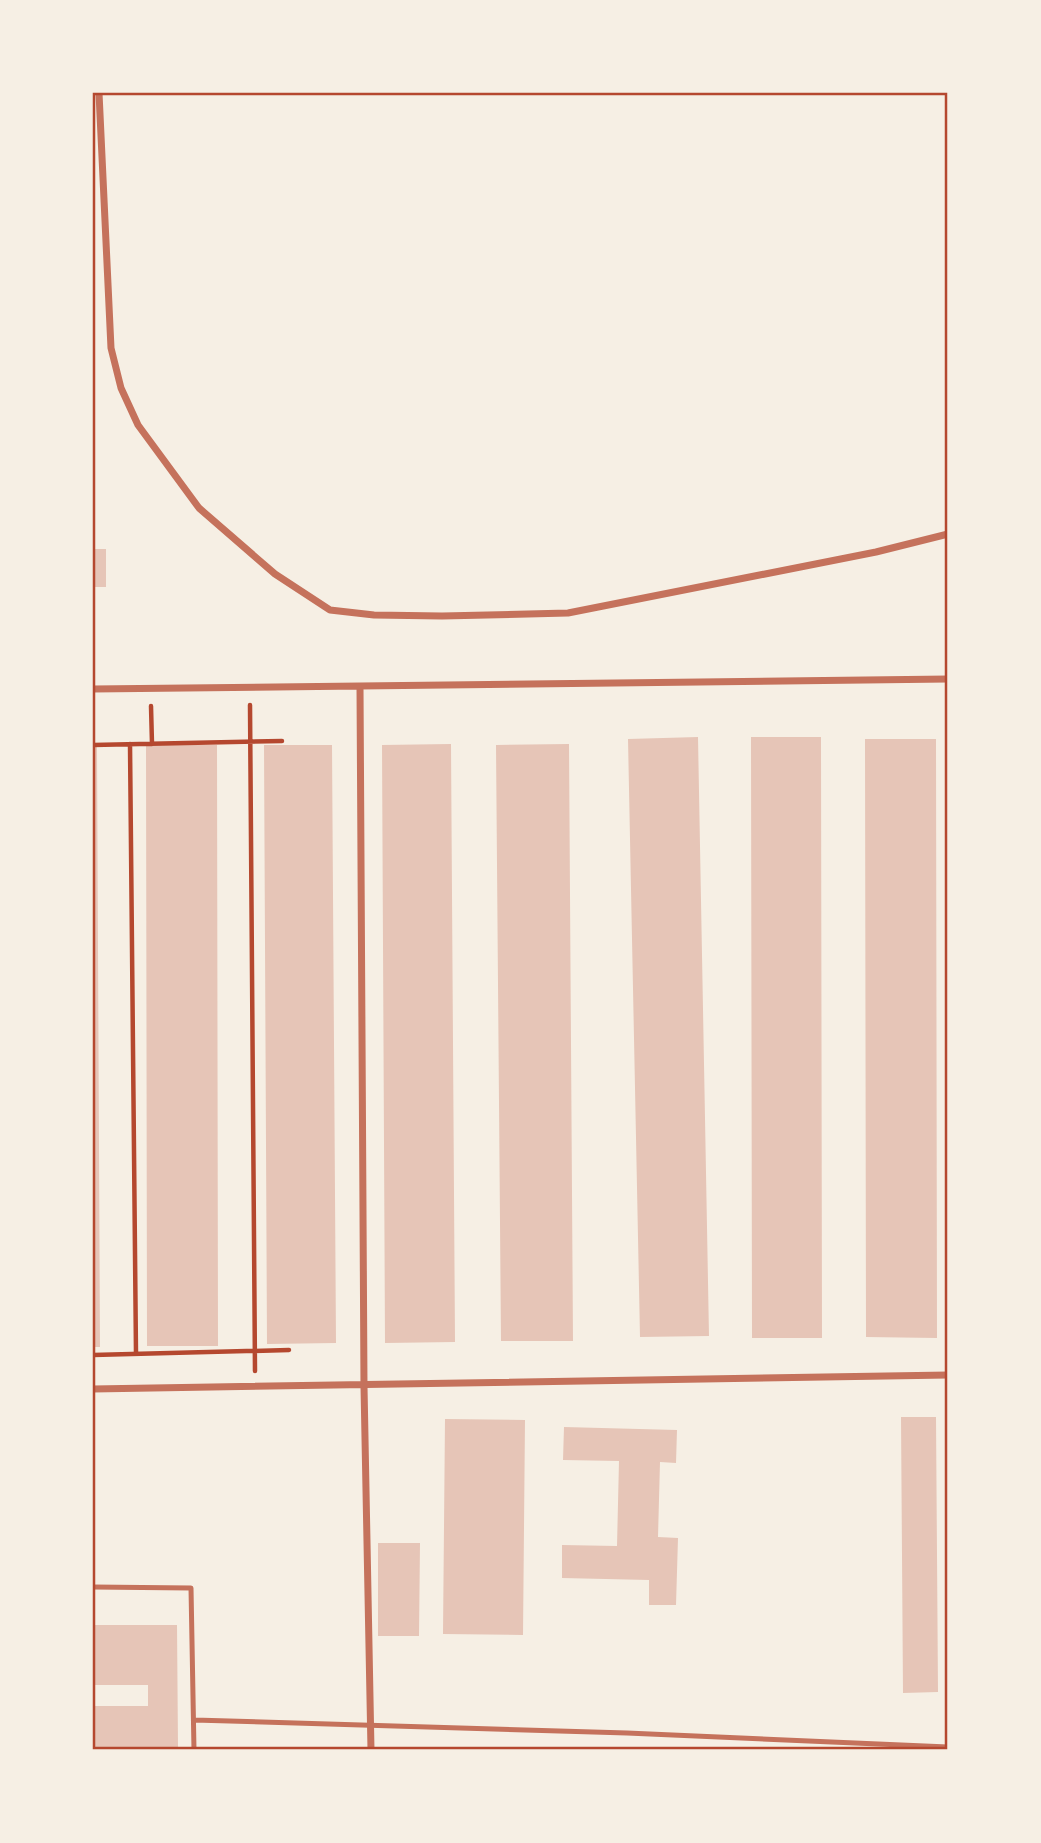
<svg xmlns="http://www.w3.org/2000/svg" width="1041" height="1843" font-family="'Public Sans',sans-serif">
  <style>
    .building { fill: #e6c5b7 }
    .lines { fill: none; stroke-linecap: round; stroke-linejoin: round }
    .path { stroke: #b5482f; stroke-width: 4.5 }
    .service { stroke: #c5725c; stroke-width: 5 }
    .minor { stroke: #c5725c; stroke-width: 7 }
    .neatline { fill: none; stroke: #b5482f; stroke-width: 2.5 }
  </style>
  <rect width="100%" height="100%" fill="#f6efe4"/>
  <!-- building -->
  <path class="building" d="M93 549H106V587H93Z
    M698 737 709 1336 640 1337 628 739Z
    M751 737H821L822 1338H752Z
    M865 739H936L937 1338 866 1337Z
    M451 744 455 1342 385 1343 382 745Z
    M569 744 573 1341H501L496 745Z
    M146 745H217L218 1346H147Z
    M264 745H332L336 1343 267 1344Z
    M93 747H97L100 1347H93Z
    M901 1417H936L938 1692 903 1693Z
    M445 1419 525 1420 523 1635 443 1634Z
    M564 1427 677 1430 676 1463 660 1462 658 1537 678 1538 676 1605H649V1580L562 1578V1545L617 1546 619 1461 563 1460Z
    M378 1543H420L419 1636H378Z
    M93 1625H177L178 1747H93V1706H148V1685H93Z"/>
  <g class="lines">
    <!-- path -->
    <path class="path" d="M250 705 255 1371
      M151 706 152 744
      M130 744 136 1354
      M93 745 282 741
      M93 1355 289 1350"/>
    <!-- service -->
    <path class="service" d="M93 1587 191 1588 194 1750
      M194 1720 627 1733 948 1747"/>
    <!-- minor -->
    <path class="minor" d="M99 93 111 348 121 388 138 425 199 508 275 574 330 610 374 615 442 616 568 613 876 552 948 534
      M360 686 948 679
      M93 689 360 686 364 1386 371 1750
      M93 1389 948 1375"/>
  </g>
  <!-- border -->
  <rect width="1041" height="1843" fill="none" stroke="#f6efe4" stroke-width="189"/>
  <rect x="94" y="94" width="852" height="1654" class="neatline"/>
</svg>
